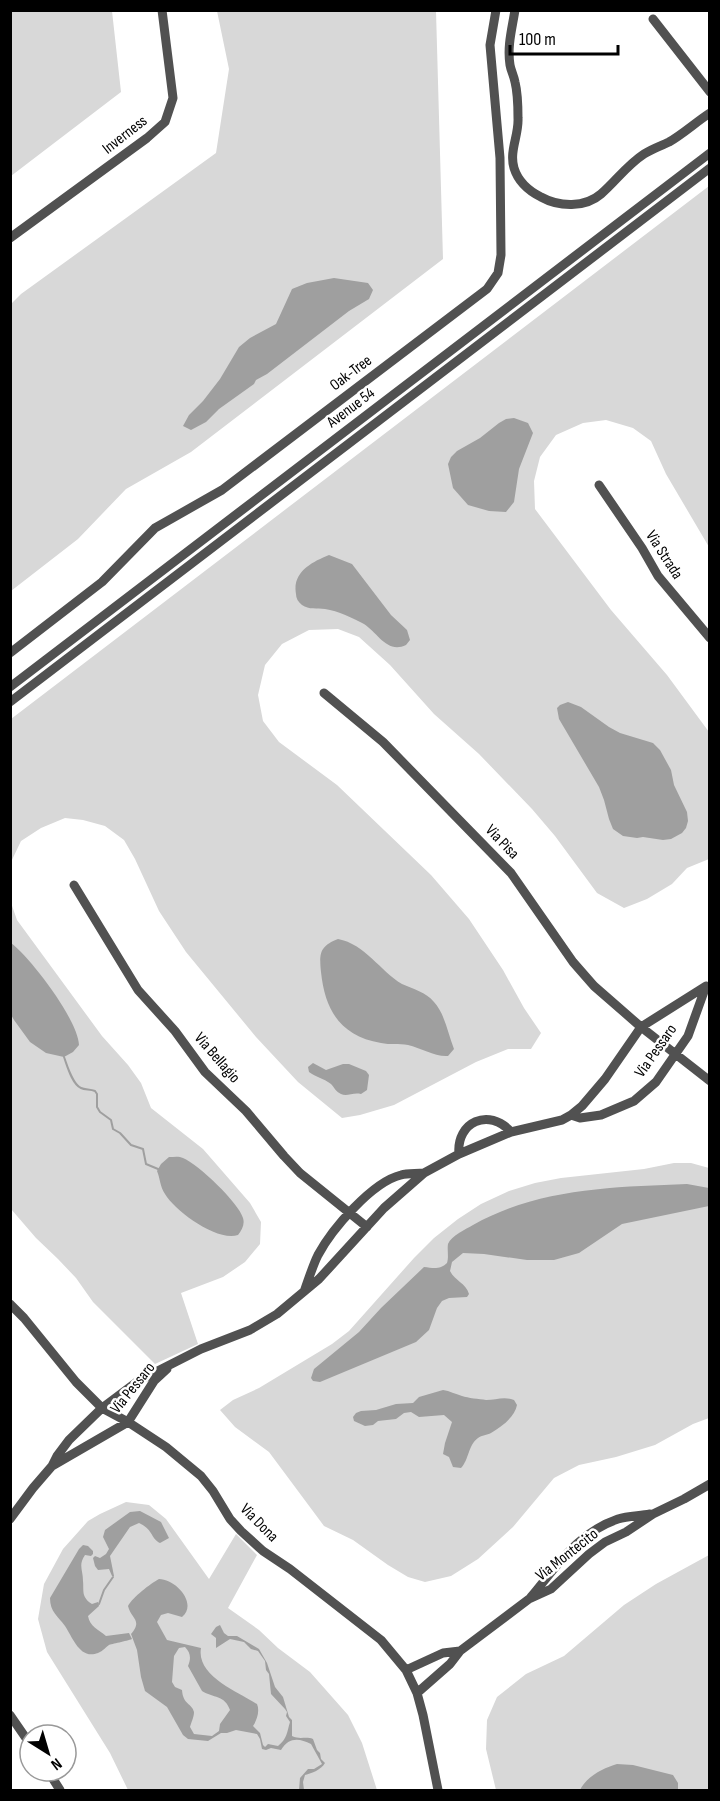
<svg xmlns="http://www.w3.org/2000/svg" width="720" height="1801" font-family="'Sofia Sans Condensed',sans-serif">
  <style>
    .green { fill: #d8d8d8 }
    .water { fill: #9f9f9f; fill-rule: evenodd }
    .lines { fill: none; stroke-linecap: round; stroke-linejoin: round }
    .stream { stroke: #9f9f9f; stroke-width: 2 }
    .minor { stroke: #515151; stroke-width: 9 }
    .labels { text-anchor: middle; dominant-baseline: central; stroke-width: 5; stroke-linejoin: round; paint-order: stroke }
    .street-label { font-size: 16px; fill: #000; stroke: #fff }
  </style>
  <rect width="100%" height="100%" fill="#fff"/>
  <!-- green -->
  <path class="green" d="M11 11H112L121 92 11 176Z
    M217 11H436L443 259 191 452 126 489 78 539 11 591 10 305 21 294 216 153 229 69Z
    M709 186V547L666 474 651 441 633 428 606 420 583 423 556 435 540 457 534 481 535 509 611 610 667 675 709 732V859L687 868 672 884 647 899 624 908 597 893 555 836 532 809 479 754 434 714 390 665 359 637 338 629 309 630 282 644 265 665 258 695 263 721 279 742 337 785 431 875 469 919 503 970 524 1008 541 1033 531 1049H508L476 1062 394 1105 360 1115 342 1118 298 1082 256 1037 186 952 159 911 135 859 124 840 105 826 83 820 65 818 41 828 21 841 11 862V719Z
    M10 900 17 920 102 1036 128 1065 141 1083 151 1108 203 1149 250 1203 261 1222 260 1244 245 1262 223 1277 181 1293 198 1344 155 1364 93 1302 76 1278 58 1259 36 1238 11 1209Z
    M674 1163H691L709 1168V1418L693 1424 655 1445 616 1457 579 1465 554 1478 513 1527 478 1559 451 1576 425 1582 408 1577 388 1565 353 1540 324 1526 269 1452 235 1427 220 1410 233 1400 259 1388 332 1344 349 1331 414 1258 434 1238 458 1219 481 1204 509 1191 535 1183 561 1178 644 1169Z
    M126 1502 149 1505 166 1519 209 1579 236 1534 257 1555 228 1608 259 1630 278 1648 310 1672 348 1715 362 1743 377 1790H128L110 1753 47 1652 38 1619 44 1584 63 1549 88 1521 100 1514Z
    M709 1555V1790H496L486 1749 487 1720 497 1697 526 1674 564 1656 624 1605 656 1584Z"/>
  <!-- water -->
  <path class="water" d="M334 278 368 283 373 290 369 299 349 311 267 374 256 380 254 384 219 409 206 422 191 430 183 426 189 415 203 401 220 379 239 347 250 338 276 324 292 289 307 283Z
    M514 418 528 423 533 433 519 469 514 502 506 512 489 511 468 505 453 488 448 464 451 457 457 451 480 438 499 423 506 419Z
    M329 555 352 564 391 615 407 630 410 640 406 645C387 654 378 633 364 624 353 618 338 611 325 609 317 608 309 610 302 605 298 602 296 598 296 594 292 572 312 562 329 555Z
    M568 702 581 707 609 727 620 733 653 743 660 750 671 770 674 785 687 812 688 821 686 828 682 833 671 839 663 840 643 837 637 838 623 836 613 829 609 819 604 800 599 787 559 719 557 708 560 705Z
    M338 939C365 944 380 971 402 984 413 989 426 992 434 1002 445 1014 448 1034 454 1049L448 1056C435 1057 421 1048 408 1045 399 1043 390 1045 381 1043 340 1036 325 1010 321 972 319 953 320 946 338 939Z
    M11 943C31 958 78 1020 79 1045L73 1052 64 1057 46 1053 30 1042 14 1020 10 1013Z
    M313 1063 326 1070 343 1064H349L366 1071 369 1075 367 1090 361 1094C353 1092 347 1097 341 1094 336 1092 334 1087 331 1084 323 1078 316 1077 309 1072L308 1067Z
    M169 1157C174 1157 179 1156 183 1158 198 1164 239 1203 243 1218 245 1224 242 1230 238 1235 217 1242 175 1211 165 1194 160 1187 160 1178 157 1171L161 1164Z
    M687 1184 709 1188V1206L622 1224 579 1253 554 1260H527L484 1254 463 1253 452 1262 450 1271C455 1281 466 1283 469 1294L467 1297 449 1298 442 1301 437 1308 429 1330 416 1342 320 1382 313 1381 311 1378 314 1369 359 1332 381 1308 424 1267C433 1268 440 1270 447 1263 449 1257 447 1250 448 1244 451 1236 466 1229 473 1225 539 1188 613 1187 687 1184Z
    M443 1390C450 1391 455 1394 462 1396 468 1398 479 1399 486 1400 496 1400 504 1396 514 1400L517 1405C515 1417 501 1427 491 1433 487 1435 482 1435 478 1438 468 1445 469 1460 461 1468L453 1467 449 1457 443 1454 445 1443 452 1422 444 1415 419 1417 411 1412 404 1413 396 1419 378 1421 373 1425 365 1426 354 1421 353 1417 356 1413 361 1411 376 1410 396 1404 413 1403 419 1397Z
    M140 1511 161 1522 169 1538 160 1543C151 1539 153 1529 139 1523L130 1527 110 1556 114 1576H112L109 1569 98 1570 95 1566 93 1558 95 1556 100 1558 106 1554 109 1549 103 1537 105 1530 130 1512Z
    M83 1545 88 1546 93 1551V1554L91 1556 85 1555C78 1565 83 1570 83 1581 84 1591 81 1597 92 1604L98 1602 99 1606 88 1616C90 1627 98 1629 106 1636L129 1633 132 1639C127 1641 111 1644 109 1645 106 1647 103 1651 98 1653 80 1660 73 1638 65 1626 58 1616 50 1612 50 1598L79 1549Z
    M159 1579C176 1579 198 1604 182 1617L168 1613 161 1615 157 1622 167 1640 201 1648C196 1676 238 1692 257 1704 260 1711 257 1720 253 1726L260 1733 263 1745 265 1747 268 1744 278 1746C287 1739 287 1732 290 1722L286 1716 287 1712 285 1709 271 1694 269 1674 266 1670 265 1661 258 1651 251 1649 244 1642 230 1639 216 1648V1638L211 1634 216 1627 220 1625 224 1633 228 1636H237L259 1649 267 1663 275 1687 283 1697 289 1717 292 1720V1736C300 1740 306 1736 313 1739L317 1750 320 1753 321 1759 325 1763C321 1770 312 1773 305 1775L303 1782 304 1790H299L300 1778 308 1769H314L322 1764 311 1744C299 1738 289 1737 281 1750L271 1748 266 1750 262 1749 260 1739 257 1734 236 1730 227 1733H221L208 1741 188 1739 183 1735 167 1707 145 1691 141 1677 137 1650 131 1634C143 1620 131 1619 128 1606 133 1597 150 1584 159 1579ZM185 1647C191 1653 191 1659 188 1666L202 1691C213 1698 225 1695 230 1710L220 1724 219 1731 212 1736 194 1734 190 1727C191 1723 194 1717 194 1712 192 1703 183 1705 182 1690L175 1687 172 1682 174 1656 179 1648Z
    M617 1764 633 1765 673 1775 678 1783V1790H580C586 1777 603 1768 617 1764Z"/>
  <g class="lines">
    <!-- stream -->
    <path class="stream" d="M64 1057C67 1065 72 1084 81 1088 85 1090 90 1089 95 1091L97 1094V1107L100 1112 111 1120 113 1129 120 1133 131 1145 143 1149 146 1164 158 1169
      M99 1604 104 1590 113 1577"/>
    <!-- minor -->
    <path class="minor" d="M515 10C512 29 507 46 510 65 511 71 514 76 515 82 518 94 518 106 518 118 519 135 509 151 514 168 518 181 529 191 541 197 559 207 585 208 601 194 616 181 627 165 644 154 652 149 661 146 669 142 683 134 696 122 710 113
      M653 19 710 92
      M10 238 147 138 165 122 173 98 162 10
      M599 485 642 548 658 576 710 638
      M10 653 102 582 155 528 222 490 487 289 498 273 501 255 500 158 490 45 496 10
      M10 687 710 153
      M324 693 383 742 511 873 573 962 594 986 641 1027 710 1081
      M10 702 710 168
      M74 885 138 990 175 1031 205 1072 246 1111 284 1156 300 1173 367 1227
      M571 1115 580 1118 601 1115 634 1101 656 1082 688 1036 706 986
      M459 1154C456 1122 489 1107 511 1132
      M305 1289C309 1278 313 1265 318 1255 332 1229 372 1182 401 1175 408 1173 416 1174 424 1173
      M10 1304 24 1318 76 1382 102 1408 128 1422 166 1447 201 1476 213 1491 230 1519 241 1531 263 1551 290 1569 381 1640 406 1670 417 1693 423 1715 438 1790
      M52 1466 128 1422 154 1381 167 1369
      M10 1519 33 1488 52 1466 57 1456 69 1440 102 1408 138 1381 201 1349 250 1330 277 1314 319 1279 384 1208 424 1173 459 1154 511 1132 562 1120 571 1115 582 1106 605 1079 641 1027 706 986
      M531 1597C558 1565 577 1533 618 1519 628 1516 640 1516 650 1514
      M406 1670 443 1653 460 1651
      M417 1693 450 1664 460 1651 529 1599 551 1589 589 1554 605 1542 626 1532 653 1514 684 1499 710 1484
      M10 1715 30 1744
      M48 1771 60 1790"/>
  </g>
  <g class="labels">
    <!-- street labels -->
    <g class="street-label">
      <text transform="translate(125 135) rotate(-38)">Inverness</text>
      <text transform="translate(351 373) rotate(-37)">Oak-Tree</text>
      <text transform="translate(351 408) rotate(-37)">Avenue 54</text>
      <text transform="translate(664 555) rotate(57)">Via Strada</text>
      <text transform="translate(502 842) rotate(46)">Via Pisa</text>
      <text transform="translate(656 1051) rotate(-55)">Via Pessaro</text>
      <text transform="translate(217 1058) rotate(49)">Via Bellagio</text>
      <text transform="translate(133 1388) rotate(-51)">Via Pessaro</text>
      <text transform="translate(259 1523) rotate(45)">Via Dona</text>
      <text transform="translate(567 1555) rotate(-38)">Via Montecito</text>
    </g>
  </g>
  <!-- border -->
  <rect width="720" height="1801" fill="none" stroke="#000000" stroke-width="24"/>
  <!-- north arrow -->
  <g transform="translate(48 1753) rotate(143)"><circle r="28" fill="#ffffff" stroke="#999999" stroke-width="1.5"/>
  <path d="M0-4.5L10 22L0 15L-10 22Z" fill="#000000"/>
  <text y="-9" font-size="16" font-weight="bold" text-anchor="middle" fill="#000000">N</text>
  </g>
  <!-- scale -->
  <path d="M510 45v9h108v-9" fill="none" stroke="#000000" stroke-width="3"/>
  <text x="519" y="45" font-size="18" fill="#000000" stroke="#ffffff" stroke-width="4.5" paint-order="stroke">100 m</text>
</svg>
